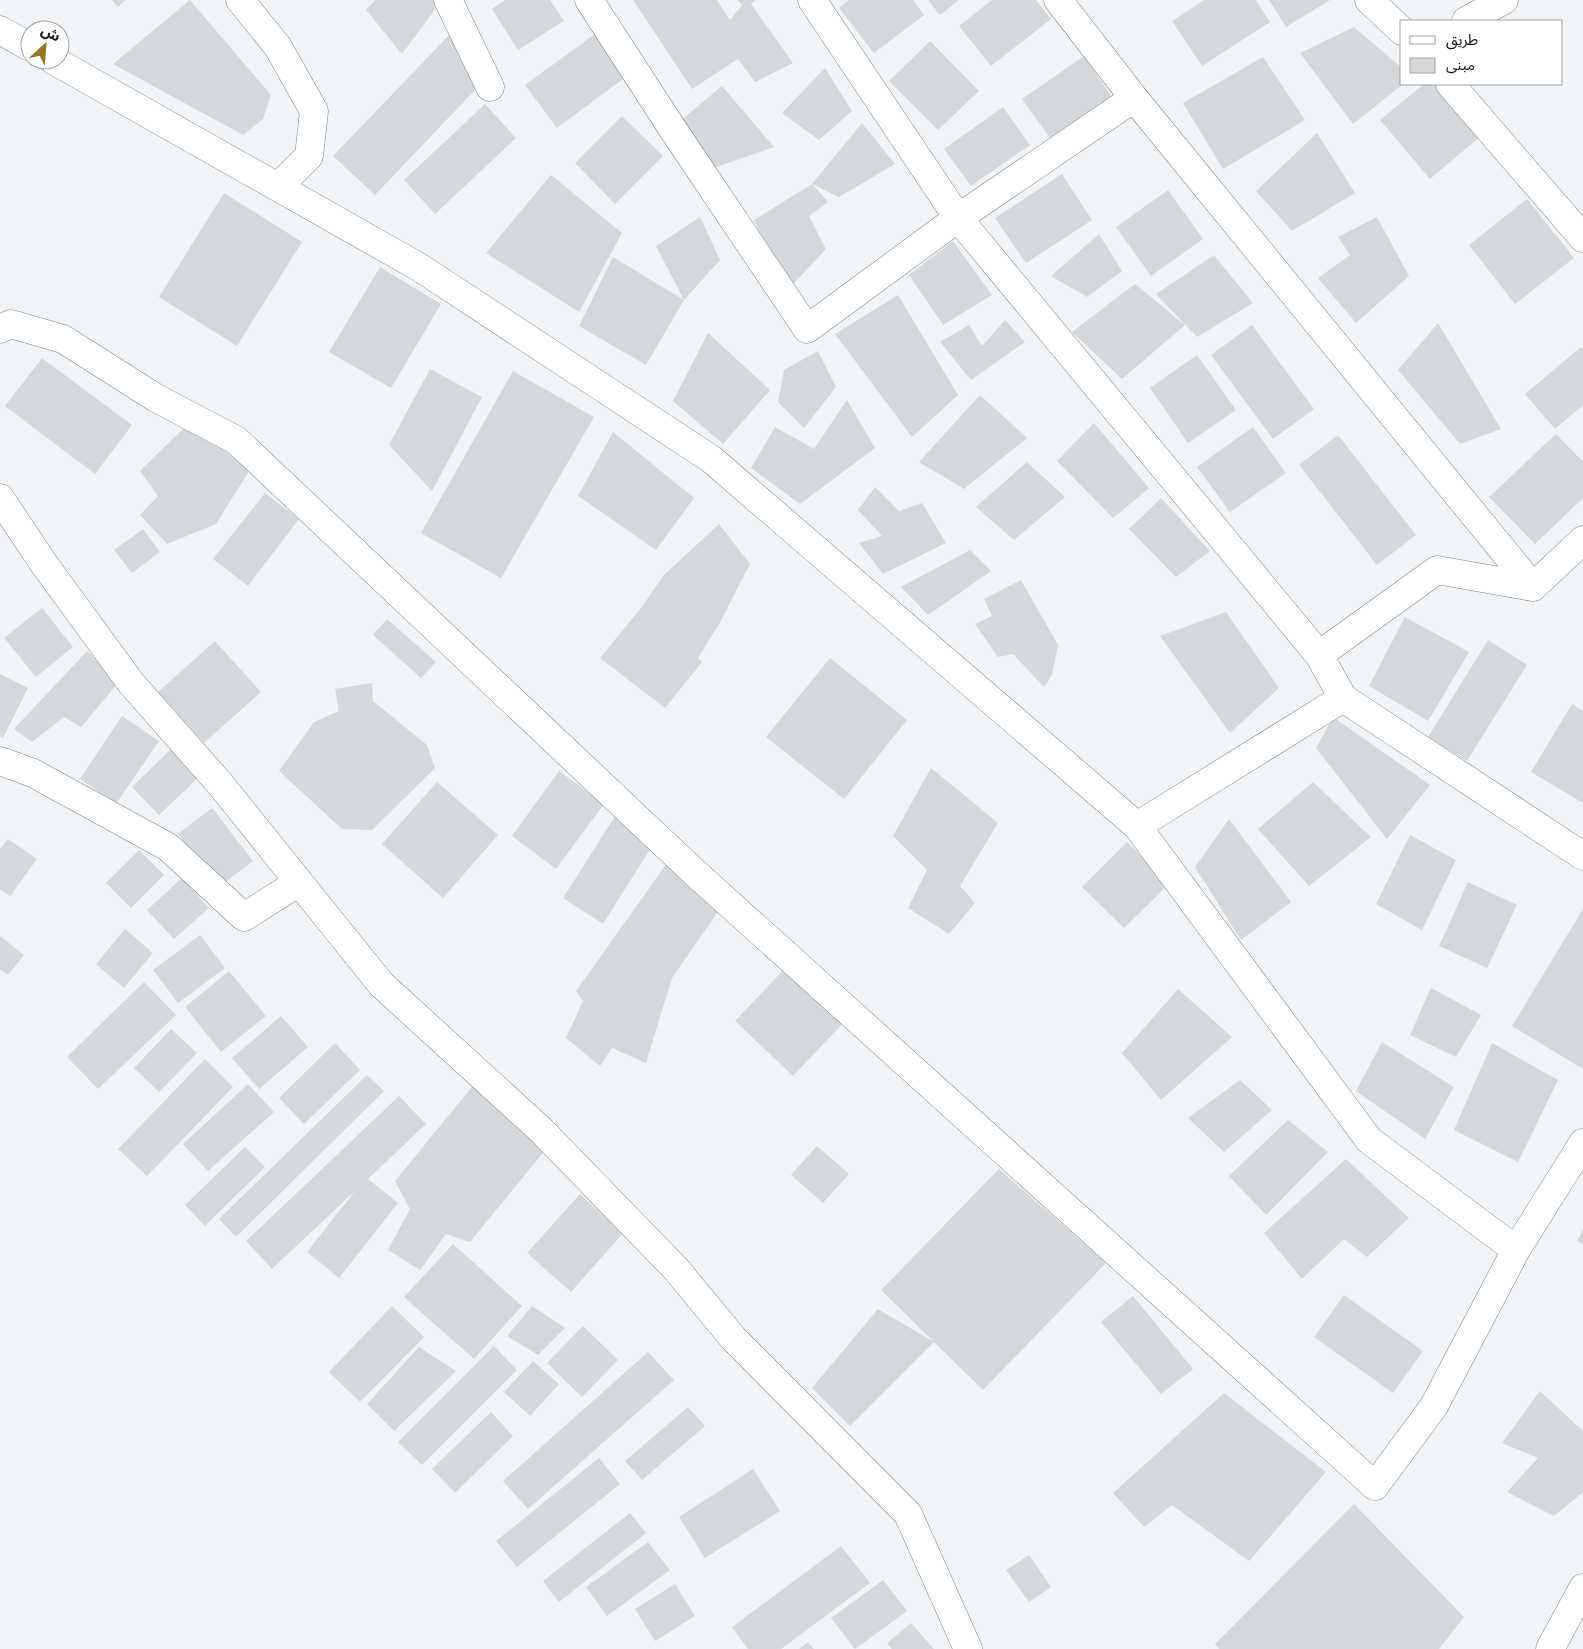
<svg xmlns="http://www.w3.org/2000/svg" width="1583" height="1649" font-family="Ubuntu,'Noto Sans Arabic',sans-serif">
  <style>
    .building { fill: #d4d8db }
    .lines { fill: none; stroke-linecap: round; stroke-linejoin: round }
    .minor-casing { stroke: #818588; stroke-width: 29 }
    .minor { stroke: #fff; stroke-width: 28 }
  </style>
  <rect width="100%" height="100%" fill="#f0f4f7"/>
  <!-- building -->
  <path class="building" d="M112 0H126L118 7Z
    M190 0 271 95 263 119 243 135 113 64Z
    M375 0H442L402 54 366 10Z
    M505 0H550L564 21 518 50 492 9Z
    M633 0H717L730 20 742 5 738 0H756L751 4 793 63 755 82 738 59 692 89Z
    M849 0H913L924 15 874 53 839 8Z
    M928 0H959L940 15Z
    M992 0H1036L1051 19 991 66 959 26Z
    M1204 0H1256L1270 22 1202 66 1172 21Z
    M1269 0H1330L1286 27Z
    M1354 27 1402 68V85L1353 124 1300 53Z
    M455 29 496 68 375 195 333 156Z
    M595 34 627 76 557 128 525 85Z
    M930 41 979 91 938 130 889 81Z
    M1084 56 1111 96 1050 138 1022 99Z
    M1263 57 1305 120 1223 169 1183 103Z
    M825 68 852 111 819 140 782 113Z
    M1424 84H1436L1481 136 1430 179 1380 120Z
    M722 86 774 147 702 172 672 128Z
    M485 104 516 138 435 214 404 180Z
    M1003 107 1030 145 971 186 944 149Z
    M622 116 663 156 615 204 575 163Z
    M862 123 895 164 839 197 812 184Z
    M1317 133 1355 193 1292 231 1256 191Z
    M1062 174 1092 220 1026 263 995 218Z
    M551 175 622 233 579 312 486 253Z
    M812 184 828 202 809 216 826 249 784 294 754 220Z
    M1168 190 1203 239 1151 276 1116 227Z
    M224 193 302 242 237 346 159 297Z
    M1527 199 1574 258 1515 304 1469 245Z
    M700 217 720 260 684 300 656 246Z
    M1377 217 1409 276 1356 323 1318 278 1350 255 1338 237Z
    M1099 234 1122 271 1087 297 1051 276Z
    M953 241 992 295 943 325 909 275Z
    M1214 255 1253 303 1197 337 1156 294Z
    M613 257 684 300 646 365 579 326Z
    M380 267 441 304 391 388 329 352Z
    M1135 284 1185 325 1122 379 1072 332Z
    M898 295 958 395 912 437 835 334Z
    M1005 320 1025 342 971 380 940 342 969 325 982 346Z
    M1438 323 1501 429 1460 444 1398 370Z
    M1252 325 1314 409 1273 439 1211 355Z
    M708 333 770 390 723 444 673 401Z
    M1581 347 1583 349V405L1555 429 1525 394Z
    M818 351 836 387 804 428 778 402 784 370Z
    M1197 355 1236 410 1188 443 1150 388Z
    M42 358 132 425 95 474 5 406Z
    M430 369 482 397 432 491 389 445Z
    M513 371 594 417 501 578 421 533Z
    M980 395 1027 438 964 489 919 462Z
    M847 400 875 448 800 504 751 468 775 427 814 449Z
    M190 422 249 471 216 524 167 544 140 515 158 496 140 471Z
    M1094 423 1149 488 1113 518 1057 461Z
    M1253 427 1286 473 1230 512 1197 467Z
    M613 432 694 498 656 550 578 496Z
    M1556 434 1583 462V498L1535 544 1489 497Z
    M1338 435 1416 535 1377 565 1299 465Z
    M1027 462 1065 497 1014 540 976 507Z
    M875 487 899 511 922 503 946 543 883 574 859 543 882 536 858 510Z
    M265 493 299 519 248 586 213 559Z
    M1161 498 1210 551 1176 577 1129 529Z
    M719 524 750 564 718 626 698 658 702 662 665 708 600 658 641 608 664 575Z
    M143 529 160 552 132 573 114 550Z
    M970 550 991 571 928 615 901 587Z
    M1021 580 1058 645 1052 675 1044 687 1013 654 998 657 975 624 992 616 984 599Z
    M42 608 73 647 36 677 4 638Z
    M1226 612 1279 688 1230 733 1160 636Z
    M1405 617 1469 652 1428 721 1369 686Z
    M387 619 436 662 421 678 373 635Z
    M1488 640 1527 665 1467 761 1428 737Z
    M215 641 261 692 204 743 158 692Z
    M87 651 119 682 81 727 64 717 32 742 14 729Z
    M830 658 907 720 844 799 766 737Z
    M0 674 28 688 3 738 0 736Z
    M372 683 373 701 427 745 435 768 372 830 342 829 279 771 314 722 339 711 335 689Z
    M1572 704 1583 711V803L1531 772Z
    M122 716 159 741 116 804 80 779Z
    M1333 717 1430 785 1387 839 1316 748Z
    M171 749 199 777 159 815 132 787Z
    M931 768 998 823 960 886 975 903 949 934 908 908 927 870 893 836Z
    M559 771 604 804 556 869 512 836Z
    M437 782 498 835 443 898 382 844Z
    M1313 782 1371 837 1309 886 1258 829Z
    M624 802 664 827 603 924 563 898Z
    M212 808 253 861 219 887 178 834Z
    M1229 819 1291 902 1241 940 1195 867Z
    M1410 835 1456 860 1422 930 1376 904Z
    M8 839 37 859 10 896 0 889V849Z
    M1127 842 1169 884 1124 928 1082 887Z
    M139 850 164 875 131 908 106 883Z
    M670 859 724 903 672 978 646 1063 612 1048 600 1066 566 1038 583 1001 576 991Z
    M182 878 209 908 174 939 147 910Z
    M1468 882 1517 905 1487 968 1439 946Z
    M1583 909V1069L1512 1026Z
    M125 929 153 953 124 988 96 964Z
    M200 935 225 968 178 1003 153 970Z
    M0 936 24 955 8 975 0 969Z
    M789 964 847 1019 793 1076 735 1021Z
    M229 971 266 1016 221 1052 185 1007Z
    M144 982 176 1015 98 1089 67 1057Z
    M1431 988 1481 1015 1456 1057 1410 1035Z
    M1178 989 1232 1037 1161 1100 1122 1053Z
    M281 1016 308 1047 259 1089 232 1058Z
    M171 1029 197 1053 159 1092 134 1068Z
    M1382 1042 1454 1087 1425 1139 1356 1091Z
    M335 1043 360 1070 304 1124 279 1098Z
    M1492 1043 1558 1080 1518 1162 1454 1130Z
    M205 1059 233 1087 147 1176 118 1149Z
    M485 1071 560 1132 470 1242 446 1234 420 1270 388 1250 410 1209 395 1181Z
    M367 1075 384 1091 236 1237 219 1219Z
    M1240 1080 1272 1110 1224 1152 1188 1118Z
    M248 1084 274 1112 208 1171 183 1144Z
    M399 1096 426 1124 368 1179 398 1203 339 1278 307 1252 355 1191 272 1269 246 1241Z
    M1288 1120 1328 1152 1266 1215 1229 1176Z
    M817 1146 849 1174 823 1203 791 1175Z
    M245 1147 265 1167 205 1226 185 1205Z
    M1346 1159 1409 1218 1367 1257 1344 1239 1302 1279 1264 1233Z
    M999 1169 1106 1263 983 1390 881 1290Z
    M580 1194 623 1233 571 1292 527 1253Z
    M1583 1229V1245L1577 1241Z
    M453 1244 522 1306 474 1359 404 1297Z
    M1344 1295 1423 1351 1393 1393 1314 1337Z
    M1133 1296 1193 1369 1161 1394 1101 1322Z
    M392 1306 424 1337 360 1402 329 1372Z
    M532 1306 565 1328 538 1355 507 1336Z
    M878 1309 934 1342 850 1426 812 1388Z
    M583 1326 618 1360 582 1397 547 1363Z
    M494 1346 517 1370 422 1465 398 1442Z
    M419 1347 456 1371 394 1431 367 1404Z
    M648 1352 674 1380 528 1509 503 1481Z
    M533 1361 559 1384 530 1416 504 1392Z
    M1540 1391 1583 1431V1492L1554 1516 1507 1492 1538 1458 1502 1443Z
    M1224 1393 1326 1472 1249 1561 1172 1505 1144 1527 1113 1493Z
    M688 1407 705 1426 642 1480 625 1461Z
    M491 1412 513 1436 455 1493 432 1469Z
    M599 1458 620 1484 517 1567 496 1541Z
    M753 1469 780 1511 705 1558 679 1517Z
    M1354 1504 1464 1617 1439 1649H1219L1215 1644Z
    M630 1513 646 1533 559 1602 543 1581Z
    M648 1542 670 1570 607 1616 586 1587Z
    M841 1546 870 1583 781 1649H748L732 1627Z
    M1029 1555 1051 1587 1029 1602 1006 1570Z
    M883 1580 907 1611 855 1649 831 1618Z
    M675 1584 695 1616 655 1641 635 1609Z
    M911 1623 934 1649H892L887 1643Z
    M808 1642 814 1649H799Z"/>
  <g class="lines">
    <!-- minor casing -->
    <g class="minor-casing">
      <path id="minor" d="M240 0 278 47 314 111 309 156 278 187
        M448 0 490 87
        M589 0 672 128 807 329 958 218 1134 98
        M812 0 958 218 1319 655 1343 698 1583 856
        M1058 0 1134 98 1533 587
        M1369 0 1402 31
        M1466 21 1504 0
        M0 30 30 47
        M53 60 419 267 711 459 1137 826 1369 1140 1516 1250
        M1450 84 1583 238
        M0 329 11 324 63 339 156 398 236 440 693 871 1375 1486 1434 1406 1516 1250 1583 1143
        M0 498 44 564 131 683 221 785 381 984 542 1131 676 1269 733 1338 908 1514 968 1649
        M1533 587 1583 540
        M1319 655 1437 570 1533 587
        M0 761 33 773 168 847 244 917 299 882
        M1137 826 1343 698
        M1550 1649 1583 1588"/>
    </g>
    <!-- minor -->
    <use href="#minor" class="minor"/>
  </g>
  <!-- legend -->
  <rect x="1400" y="20" width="162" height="65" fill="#ffffff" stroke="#a1a1a1"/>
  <rect x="1410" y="36" width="25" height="8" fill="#ffffff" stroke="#a1a1a1"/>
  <text x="1446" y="45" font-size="15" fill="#131415">طريق</text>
  <rect x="1410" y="58" width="25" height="15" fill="#d4d8db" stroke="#a1a1a1"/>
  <text x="1446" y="70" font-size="15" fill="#131415">مبنى</text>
  <!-- north arrow -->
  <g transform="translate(45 45) rotate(26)"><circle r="24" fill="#ffffff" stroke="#a1a1a1"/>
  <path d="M0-4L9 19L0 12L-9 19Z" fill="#957920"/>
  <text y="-8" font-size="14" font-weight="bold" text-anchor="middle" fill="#131415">ش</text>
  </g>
</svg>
